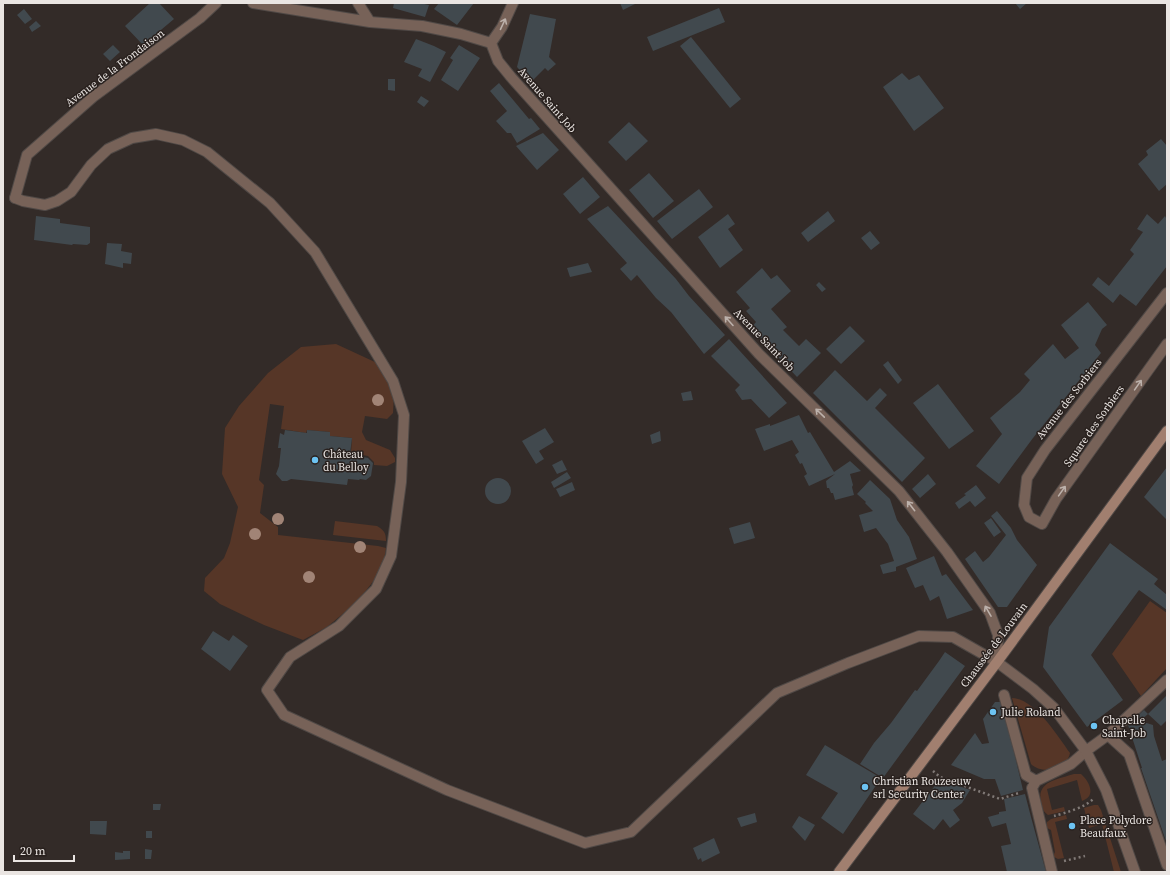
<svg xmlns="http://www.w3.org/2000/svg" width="1170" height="875" font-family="'Source Serif 4',serif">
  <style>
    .green { fill: #563627 }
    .building { fill: #41494e }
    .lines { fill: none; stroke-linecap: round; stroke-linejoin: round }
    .service-casing { stroke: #504946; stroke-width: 12 }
    .minor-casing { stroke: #504946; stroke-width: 12 }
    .secondary-casing { stroke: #504946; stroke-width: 12 }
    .path { stroke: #817a77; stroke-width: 2.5; stroke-dasharray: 2 3; stroke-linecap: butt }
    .service { stroke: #776258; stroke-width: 10 }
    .minor { stroke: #776258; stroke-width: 10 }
    .secondary { stroke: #a17f6f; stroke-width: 10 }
    .tree { fill: #a18476 }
    .oneway { stroke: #bcb1ab }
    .poi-dot { fill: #6cc3f2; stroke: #29211e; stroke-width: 1.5 }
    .labels { text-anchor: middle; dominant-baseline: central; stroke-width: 3; stroke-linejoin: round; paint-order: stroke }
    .street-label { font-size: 11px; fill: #eae5e2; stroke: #29211e }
    .poi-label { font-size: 11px; fill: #eae5e2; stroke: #29211e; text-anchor: start }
  </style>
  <rect width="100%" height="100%" fill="#332b28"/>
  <!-- green -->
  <path class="green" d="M336 344 377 363 388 378 394 394 393 413 387 419 365 416 362 432 366 440 390 450 395 458V462L387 466 374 465V462L368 456 351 453 352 438 330 436V432L307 430 306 433 281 429 284 406 270 404 259 480 264 485 260 513 278 527V535L378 546 386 548 384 561 375 579 357 602 327 627 303 640 264 625 220 604 204 591 205 578 224 558 230 543 238 507 222 474 225 428 239 406 268 373 301 347Z
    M335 521 377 526C384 530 386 533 386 541L333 535Z
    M1150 601 1167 613V668L1141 696 1112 654Z
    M1012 698C1034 698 1058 736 1070 753 1067 770 1042 775 1031 764Z
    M1074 774H1081C1089 781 1097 796 1082 801L1077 780 1047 789 1052 810 1064 807 1065 811 1048 815C1043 811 1042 808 1041 802 1036 781 1059 779 1074 774Z
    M1094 805H1098L1101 810 1121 872H1114L1102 824 1089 828 1084 808Z
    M1066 815 1067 819 1055 822 1064 858 1058 859 1054 857V854L1055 852 1051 830 1047 828V822L1051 819Z"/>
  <!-- building -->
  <path class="building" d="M150 3H159L174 19 143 45 125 26Z
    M394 3H420L429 5 425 17 393 8Z
    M439 3H474L457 25 434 9Z
    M620 3H637L623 10Z
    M1015 3H1027L1020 9Z
    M719 8 725 22 653 51 647 37Z
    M24 9 32 19 25 24 17 15Z
    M530 14 556 19 549 57 556 64 548 71 545 68 531 82 517 67Z
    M36 21 41 26 32 32 29 27Z
    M691 37 741 99 730 108 680 46Z
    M416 39 434 46 446 52 430 82 418 76 422 69 404 62Z
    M113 45 120 52 110 61 103 54Z
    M459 45 480 58 458 91 441 80 453 60 450 58Z
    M902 73 909 80 919 75 944 108 914 131 883 87Z
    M388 79H395V91L388 90Z
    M499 83 529 119 531 118 540 129 517 143 511 133H507L496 121 507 111 490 91Z
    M421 96 429 101 424 107 417 102Z
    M629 122 648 141 626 161 608 142Z
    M543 133 559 150 537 170 516 146Z
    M1161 139 1167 146V184L1159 191 1138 164 1148 155 1146 151Z
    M649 173 674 201 653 218 629 190Z
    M583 177 600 197 580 214 563 194Z
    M699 189 713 207 672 239 657 221Z
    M608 206 676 279 689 296 725 335 704 354 671 312 656 298 637 275 631 281 620 269 627 263 587 219Z
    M828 211 835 221 808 242 801 233Z
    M728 214 735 224 728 229 743 250 720 268 698 237Z
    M1147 214 1158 224 1165 216 1167 220V266L1136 306 1120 294 1113 303 1092 285 1098 277 1109 286 1115 278 1134 254 1130 250 1143 232 1137 229Z
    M36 216 60 219V223L90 227V243L87 245 73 244 72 245 34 240Z
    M870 231 880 243 871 250 861 238Z
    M107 243 122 244 121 251 132 253 131 264 123 263V268L105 264Z
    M588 263 592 272 570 277 567 268Z
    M762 268 771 279 777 275 791 291 771 309 787 327 783 330 799 346 806 339 821 353 797 377 751 328 756 322 746 311 750 308 736 292Z
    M819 282 826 289 822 292 816 285Z
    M1088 302 1107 325 1102 329 1095 345 1101 353 1033 438 999 484 976 466 1002 434 990 418 1020 392 1030 380 1024 374 1053 344 1065 359 1079 348 1061 325Z
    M850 326 865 341 841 364 826 349Z
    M729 339 787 403 769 418 751 399 742 400 735 390 740 385 711 356Z
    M888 361 902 380 898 384 883 365Z
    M835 370 867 401 880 388 887 395 875 408 925 458 902 482 813 393Z
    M938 384 974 431 949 449 913 403Z
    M691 391 693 400 683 401 681 393Z
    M799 415 808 433 810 432 834 472 850 461 861 471 850 474 853 485 852 487 854 495 835 500 833 493H831L829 488H827L826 481 835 474 809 486 804 476 807 474 802 463 800 464 795 455 799 452 792 440 764 451 755 429 770 424V426Z
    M545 428 554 442 539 451 544 459 536 464 522 441Z
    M285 430 307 433V430L330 432V436L352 438 350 454 368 458 373 463 371 476 366 480 360 479 359 480 348 479 347 485 291 479 287 481H282L276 474 279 466 281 448H278L280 433 284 435Z
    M660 431 661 441 652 444 650 435Z
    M562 460 567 470 557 474 552 465Z
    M1167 467V520L1144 497Z
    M567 472 571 478 554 488 551 482Z
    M928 474 936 484 920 498 912 489Z
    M485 491a13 13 0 1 1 26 0a13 13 0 1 1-26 0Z
    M870 480 890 499 897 520 909 537 917 559 896 567V571L883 574 880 565 894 561 888 544 876 528 864 532 859 515 873 511 865 503 866 502 857 494Z
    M572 482 575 490 560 497 556 489Z
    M976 485 986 498 975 507 970 501 959 509 955 503 966 495 964 494Z
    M997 511 1011 528 1017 540 1037 565 1007 607H998L965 559 975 551 983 562 989 557 1006 535 991 516Z
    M991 518 1001 532 994 537 984 523Z
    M750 522 755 538 734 544 729 528Z
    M1110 543 1158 579 1154 584 1167 595V610L1139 590 1091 655 1123 700 1087 727 1043 667 1049 627Z
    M934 556 942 576 946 574 973 610 947 619 939 596 930 601 923 585 915 588 906 568Z
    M213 631 229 641 233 635 248 646 230 671 201 649Z
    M945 652 965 666 883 778 860 764 874 743 891 723 915 690 917 691 939 661Z
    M1167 695V720L1161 726 1148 714Z
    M995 702H1002L1023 790 1001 796 995 779H984L951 765 975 733 982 744 989 743 983 719Z
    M1144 710 1148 714 1140 721 1153 725 1154 736 1162 761 1167 759V844L1141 768H1142L1128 725Z
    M825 745 881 778 843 834 821 818 838 793 806 775Z
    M940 779 970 790 962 803 953 810 960 820 950 828 943 819 934 830 913 814Z
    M1025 794 1031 817 1046 872H1007L1001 846 1011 844 1006 823 992 827 988 817 999 814V812L1006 811 1004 799Z
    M153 804H161L160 810H153Z
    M755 813 757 822 741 827 737 818Z
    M799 816 815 825 805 841 792 827Z
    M90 821H107L106 835 90 834Z
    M146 831H152V838H146Z
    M714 838 720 853 702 862 701 858 698 860 693 848Z
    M145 849 152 850 151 859H145Z
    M123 851H130V859L115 860V852L123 853Z"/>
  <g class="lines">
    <!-- service casing -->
    <g class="service-casing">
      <path id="service" d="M15 198 23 201 45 205 57 201 71 192 91 165 108 149 132 138 156 134 183 140 207 152 270 203 315 252 393 381 404 415 401 482 391 556 376 589 339 626 290 657 267 690 284 715 447 790 585 843 631 832 777 693 848 663 919 636 953 637 997 662
        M1004 695 1026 775 1036 781
        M1108 735 1129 754 1167 865
        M1052 872 1032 788 1036 781 1071 764 1086 751"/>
    </g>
    <!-- minor casing -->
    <g class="minor-casing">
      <path id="minor" d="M253 3 370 22
        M358 3 370 22 422 26 461 34 491 43
        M491 43 498 61 511 77 759 354 899 491 947 552 990 613 998 635 997 662 1033 689 1054 708 1086 751 1106 790 1135 872
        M491 43 502 27 513 3
        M15 198 27 155 93 97 200 18 216 3
        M1167 293 1045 450 1027 478 1024 505 1029 517 1042 524 1056 499 1167 344
        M1086 751 1108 735 1167 680"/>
    </g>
    <!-- secondary casing -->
    <g class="secondary-casing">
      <path id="secondary" d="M839 872 997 662 1167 431"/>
    </g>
    <!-- path -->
    <path class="path" d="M933 771 940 777 1000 799 1019 793
      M1054 816C1065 813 1086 807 1093 799
      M1064 861 1085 856"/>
    <!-- service -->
    <use href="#service" class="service"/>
    <!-- minor -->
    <use href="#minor" class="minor"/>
    <!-- secondary -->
    <use href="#secondary" class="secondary"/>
  </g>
  <!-- trees -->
  <g class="tree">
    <circle cx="378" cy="400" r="6"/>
    <circle cx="278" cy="519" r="6"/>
    <circle cx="255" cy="534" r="6"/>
    <circle cx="360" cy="547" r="6"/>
    <circle cx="309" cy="577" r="6"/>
  </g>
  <!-- one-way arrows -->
  <defs><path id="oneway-shaft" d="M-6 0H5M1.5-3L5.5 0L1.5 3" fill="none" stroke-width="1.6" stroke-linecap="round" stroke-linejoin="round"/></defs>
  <g class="oneway">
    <use href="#oneway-shaft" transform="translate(503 24) rotate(-65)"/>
    <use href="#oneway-shaft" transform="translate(729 321) rotate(-132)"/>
    <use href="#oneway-shaft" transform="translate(1138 385) rotate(-55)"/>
    <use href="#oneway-shaft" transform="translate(820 413) rotate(-136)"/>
    <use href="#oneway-shaft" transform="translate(1062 491) rotate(-55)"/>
    <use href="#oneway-shaft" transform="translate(911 506) rotate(-128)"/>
    <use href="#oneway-shaft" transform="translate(988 611) rotate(-120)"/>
  </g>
  <!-- markers -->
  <g class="poi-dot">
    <circle cx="315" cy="460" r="4"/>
    <circle cx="993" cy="712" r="4"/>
    <circle cx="1094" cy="726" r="4"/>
    <circle cx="865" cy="787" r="4"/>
    <circle cx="1072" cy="826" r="4"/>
  </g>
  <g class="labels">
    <!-- street labels -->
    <g class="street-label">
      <text transform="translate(115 68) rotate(-37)">Avenue de la Frondaison</text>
      <text transform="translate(547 100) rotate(49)">Avenue Saint Job</text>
      <text transform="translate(764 340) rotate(46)">Avenue Saint Job</text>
      <text transform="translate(1069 399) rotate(-52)">Avenue des Sorbiers</text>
      <text transform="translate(1094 426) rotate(-55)">Square des Sorbiers</text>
      <text transform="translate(994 645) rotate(-53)">Chaussée de Louvain</text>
    </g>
    <!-- poi labels -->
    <g class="poi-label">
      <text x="323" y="454">Château<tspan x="323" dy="13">du Belloy</tspan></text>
      <text x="1001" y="712">Julie Roland</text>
      <text x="1102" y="720">Chapelle<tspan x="1102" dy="13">Saint-Job</tspan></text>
      <text x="873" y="781">Christian Rouzeeuw<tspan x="873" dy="13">srl Security Center</tspan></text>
      <text x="1080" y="820">Place Polydore<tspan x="1080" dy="13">Beaufaux</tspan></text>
    </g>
  </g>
  <!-- border -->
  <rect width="1170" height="875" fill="none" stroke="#eae5e2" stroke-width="8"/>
  <!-- scale -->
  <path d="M14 855v6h60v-6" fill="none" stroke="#eae5e2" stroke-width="2"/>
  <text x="20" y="855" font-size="12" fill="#eae5e2" stroke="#29211e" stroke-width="3" paint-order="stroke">20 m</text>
</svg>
